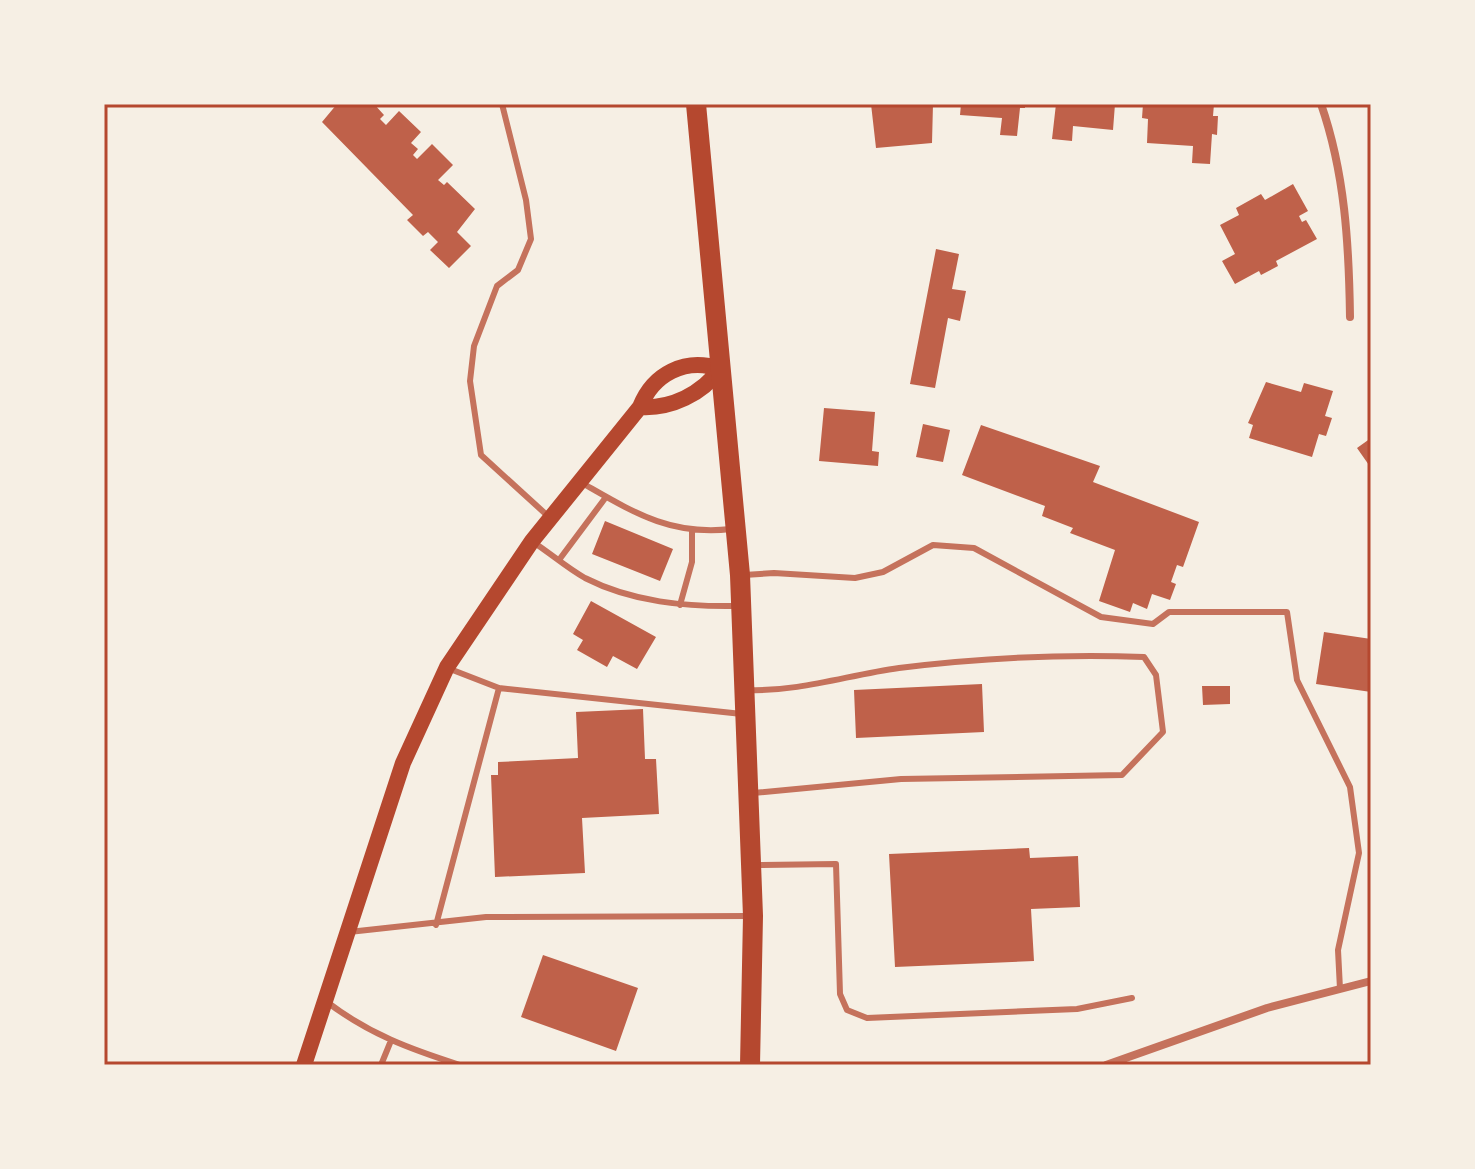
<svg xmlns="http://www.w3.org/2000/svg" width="1475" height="1169" font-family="Arial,sans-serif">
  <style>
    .building { fill: #bf614a }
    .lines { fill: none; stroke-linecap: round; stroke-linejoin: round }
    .service { stroke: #c5725c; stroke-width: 6 }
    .minor { stroke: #c5725c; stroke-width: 8 }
    .secondary { stroke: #b5482f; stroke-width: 16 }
    .trunk { stroke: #b5482f; stroke-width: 20 }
    .neatline { fill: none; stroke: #b5482f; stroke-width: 3 }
  </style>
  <rect width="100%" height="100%" fill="#f6efe4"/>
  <!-- building -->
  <path class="building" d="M337 104H374L384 115 380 119 386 125 399 111 421 132 411 143 418 149 413 155 417 159 432 144 453 165 438 180 444 185 447 182 475 209 457 232 471 246 449 268 430 250 438 242 428 232 423 236 407 220 413 215 322 122Z
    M871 104H933L932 143 876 148Z
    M961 104H1025V108H1020L1017 136 1000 135 1002 118 960 115Z
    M1056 104H1115L1113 130 1073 126 1072 141 1052 139Z
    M1143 104H1214L1213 116H1218L1217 135 1212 134 1210 164 1192 163 1193 146 1147 143 1148 119 1142 118Z
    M1293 184 1308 211 1299 216 1302 222 1306 220 1317 239 1276 261 1278 266 1261 275 1259 271 1235 284 1222 261 1235 254 1220 225 1239 215 1236 208 1261 194 1265 200Z
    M936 249 959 254 952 289 966 291 960 321 948 318 935 388 910 384Z
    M1266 382 1301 392 1304 383 1333 391 1325 416 1332 418 1326 436 1319 434 1312 457 1249 438 1253 425 1248 423Z
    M824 408 875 412 872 451 879 452 878 466 819 461Z
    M923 424 950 430 943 462 916 457Z
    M981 425 1100 466 1093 482 1199 522 1183 567 1177 565 1171 582 1176 584 1170 600 1152 594 1147 609 1133 603 1130 612 1099 601 1115 550 1070 533 1073 528 1042 516 1045 506 962 475Z
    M1371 438V468L1357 448Z
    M605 521 673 549 660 581 592 554Z
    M591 601 656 637 637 669 613 656 607 667 577 650 583 640 573 634Z
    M1324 632 1371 639V692L1316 684Z
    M982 684 984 732 856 738 854 690Z
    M1202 686H1230V704L1203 705Z
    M643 709 645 759H656L659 814 582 818 585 873 495 877 491 775H498V762L578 758 576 712Z
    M1029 848 1030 858 1078 856 1080 907 1031 909 1034 961 895 967 889 854Z
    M543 955 638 988 616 1051 521 1017Z"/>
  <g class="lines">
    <!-- service -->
    <path class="service" d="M502 104 526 200 531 239 518 270 497 286 474 346 470 381 481 455 549 517
      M582 483C633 512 670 536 731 529
      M533 542C550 553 567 568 585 578 632 602 686 607 738 606
      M559 560 606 497
      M744 575 774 573 855 578 883 572 933 545 974 548 1101 617 1153 624 1169 612H1287L1297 680 1350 787 1359 853 1338 950 1340 989
      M680 605 692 562V531
      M450 669 499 688 742 714
      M747 690C799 692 848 675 899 668 980 658 1063 654 1144 657L1156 675 1163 732 1122 775 901 779 753 793
      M755 865 836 864 840 994 847 1010 867 1018 1077 1009 1132 998
      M436 925 499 688
      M349 932 486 917 749 916
      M327 1002C369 1034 410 1049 460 1065
      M381 1065 390 1043"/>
    <!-- minor -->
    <path class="minor" d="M1321 104C1345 173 1349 245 1350 317
      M1106 1065 1267 1008 1371 981"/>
    <!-- secondary -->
    <path class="secondary" d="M304 1065 403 763 447 667 532 541 640 407C653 374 685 357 720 369 702 394 671 409 640 407"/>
    <!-- trunk -->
    <path class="trunk" d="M696 104 740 575 753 916 750 1065"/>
  </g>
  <!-- border -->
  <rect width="1475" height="1169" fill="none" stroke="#f6efe4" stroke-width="212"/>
  <rect x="106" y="106" width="1263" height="957" class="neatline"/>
</svg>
